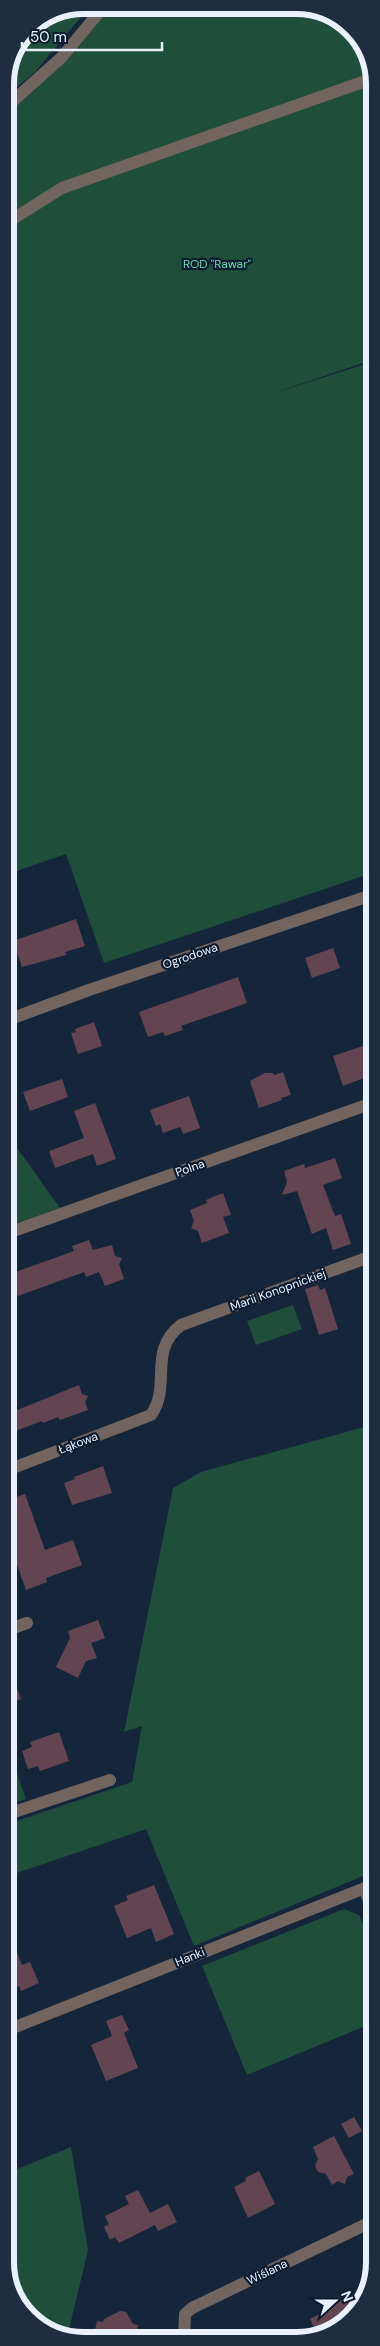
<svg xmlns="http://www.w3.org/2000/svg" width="380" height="2346" font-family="'DM Sans',sans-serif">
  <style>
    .green { fill: #1f4e3a }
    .building { fill: #634552 }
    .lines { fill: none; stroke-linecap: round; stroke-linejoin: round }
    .minor { stroke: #72645f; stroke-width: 12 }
    .labels { text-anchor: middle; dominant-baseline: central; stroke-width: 4.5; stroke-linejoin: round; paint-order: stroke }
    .park-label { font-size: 12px; fill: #68daa9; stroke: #0c1c30 }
    .street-label { font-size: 12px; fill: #e9f1fd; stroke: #0c1c30 }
    .rim { fill: none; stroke: #e9f1fd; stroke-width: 6 }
  </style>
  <rect width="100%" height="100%" fill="#15263b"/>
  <!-- green -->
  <path class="green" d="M84 5H91L35 72 5 97V79L28 28Z
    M110 5 316 8 356 32 375 79V359L268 395 375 361V872L104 963 66 854 5 875V114L74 52Z
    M5 1131 60 1208 5 1227Z
    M293 1305 302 1329 256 1345 247 1321Z
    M375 1424V1871L194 1946 146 1829 5 1877V1825L132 1782 142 1726 124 1732 173 1488 201 1472Z
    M5 1573 16 1604 5 1623Z
    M5 1739 26 1799 5 1806Z
    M344 1909 359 1915 375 1954V2022L247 2075 202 1966Z
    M71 2147 88 2250 67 2338H64L24 2314 5 2267V2174Z"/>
  <!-- building -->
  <path class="building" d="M76 919 85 946 65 952 66 955 22 967 13 941Z
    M333 948 340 968 312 978 305 958Z
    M238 977 247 1003 181 1026 183 1030 165 1036 163 1032 148 1037 139 1012Z
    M94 1022 102 1046 78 1054 71 1033 76 1032 75 1029Z
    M366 1045 375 1074 343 1086 333 1056Z
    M283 1072 291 1095 281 1098 282 1100 259 1108 250 1081 265 1073H273L274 1075Z
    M62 1079 68 1097 30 1111 23 1092Z
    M189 1096 200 1128 183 1134 180 1127 163 1133 160 1124 156 1126 150 1110Z
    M95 1103 116 1159 97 1166 93 1154 55 1168 49 1151 84 1138 74 1111Z
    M335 1158 342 1178 323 1185 335 1216 341 1214 351 1244 333 1250 326 1228 312 1234 297 1191 282 1195 287 1182 284 1171 304 1164 305 1168Z
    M223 1193 231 1215 223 1217 229 1233 202 1243 198 1231 191 1228 194 1221 190 1210 207 1203 206 1200Z
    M89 1240 93 1250 112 1245 115 1256 122 1258 119 1264 124 1279 105 1286 99 1272 86 1277 84 1272 18 1296 10 1274 74 1251 72 1246Z
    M318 1285 320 1290 325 1288 338 1329 319 1335 305 1289Z
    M79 1385 82 1394 88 1396 85 1402 88 1410 60 1420 58 1417 43 1423 42 1421 5 1435V1415Z
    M103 1466 112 1493 72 1505 64 1483 75 1479 74 1477Z
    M25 1494 45 1550 73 1540 82 1565 46 1578 47 1582 26 1590 5 1531V1501Z
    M98 1620 105 1638 91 1643 97 1658 86 1661 78 1678 56 1667 70 1638 68 1631Z
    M7 1660 21 1699 5 1705V1661Z
    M59 1732 69 1761 40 1771 38 1766 28 1769 22 1751 32 1747 30 1742Z
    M154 1885 174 1934 156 1942 151 1928 127 1938 114 1906 128 1900 126 1896Z
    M16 1950 22 1965 30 1962 39 1983 21 1991 19 1986 5 1991V1954Z
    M122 2015 129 2030 124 2033 138 2068 106 2081 91 2045 112 2036 106 2021Z
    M354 2117 362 2131 349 2138 341 2124Z
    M334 2136 354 2174 347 2177 345 2184 338 2181 332 2185 326 2174 318 2172 315 2166 318 2159 313 2147Z
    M259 2171 275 2204 248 2218 234 2187 246 2181 245 2178Z
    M138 2190 150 2213 168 2204 177 2222 158 2231 155 2225 119 2243 115 2237 110 2240 104 2227 109 2224 105 2216 129 2204 125 2196Z
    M350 2292 357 2306 352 2318 317 2334 310 2319 327 2310 324 2304Z
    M120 2311 126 2312 133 2324 138 2325 134 2339H93L97 2321 103 2322 104 2319Z"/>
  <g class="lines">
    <!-- minor -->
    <path class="minor" d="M5 108 62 57 105 5
      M5 224 62 188 374 78
      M5 1021 89 990 375 894
      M5 1234 375 1102
      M5 1471 151 1415C172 1386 147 1351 181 1325L375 1255
      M5 1631 27 1623
      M5 1815 110 1780
      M364 1888 375 1916
      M5 2031 375 1884
      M184 2340 185 2314 192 2308 375 2220"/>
  </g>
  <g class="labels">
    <!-- park labels -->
    <g class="park-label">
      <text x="217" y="264">ROD "Rawar"</text>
    </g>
    <!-- street labels -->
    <g class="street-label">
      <text transform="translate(190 956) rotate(-19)">Ogrodowa</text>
      <text transform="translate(190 1168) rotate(-20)">Polna</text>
      <text transform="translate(278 1290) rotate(-20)">Marii Konopnickiej</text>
      <text transform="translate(78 1443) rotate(-21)">Łąkowa</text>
      <text transform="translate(190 1957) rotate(-22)">Hanki</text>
      <text transform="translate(267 2272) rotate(-26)">Wiślana</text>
    </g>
  </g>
  <!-- crop -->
  <path d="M0 0H380V2346H0ZM84 14H296A70 70 0 0 1 366 84V2262A70 70 0 0 1 296 2332H84A70 70 0 0 1 14 2262V84A70 70 0 0 1 84 14Z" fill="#1e2d40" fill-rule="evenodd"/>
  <path class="rim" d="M84 14H296A70 70 0 0 1 366 84V2262A70 70 0 0 1 296 2332H84A70 70 0 0 1 14 2262V84A70 70 0 0 1 84 14Z"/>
  <!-- north arrow -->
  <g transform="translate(335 2301) rotate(69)" stroke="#0c1c30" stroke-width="4" paint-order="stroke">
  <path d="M0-4L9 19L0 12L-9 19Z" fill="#e9f1fd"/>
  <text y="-8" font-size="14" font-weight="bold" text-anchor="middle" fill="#e9f1fd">N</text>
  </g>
  <!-- scale -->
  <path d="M22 42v8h140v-8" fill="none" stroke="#e9f1fd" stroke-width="2.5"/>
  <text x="30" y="42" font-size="15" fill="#e9f1fd" stroke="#0c1c30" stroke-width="4" paint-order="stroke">50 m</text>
</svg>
